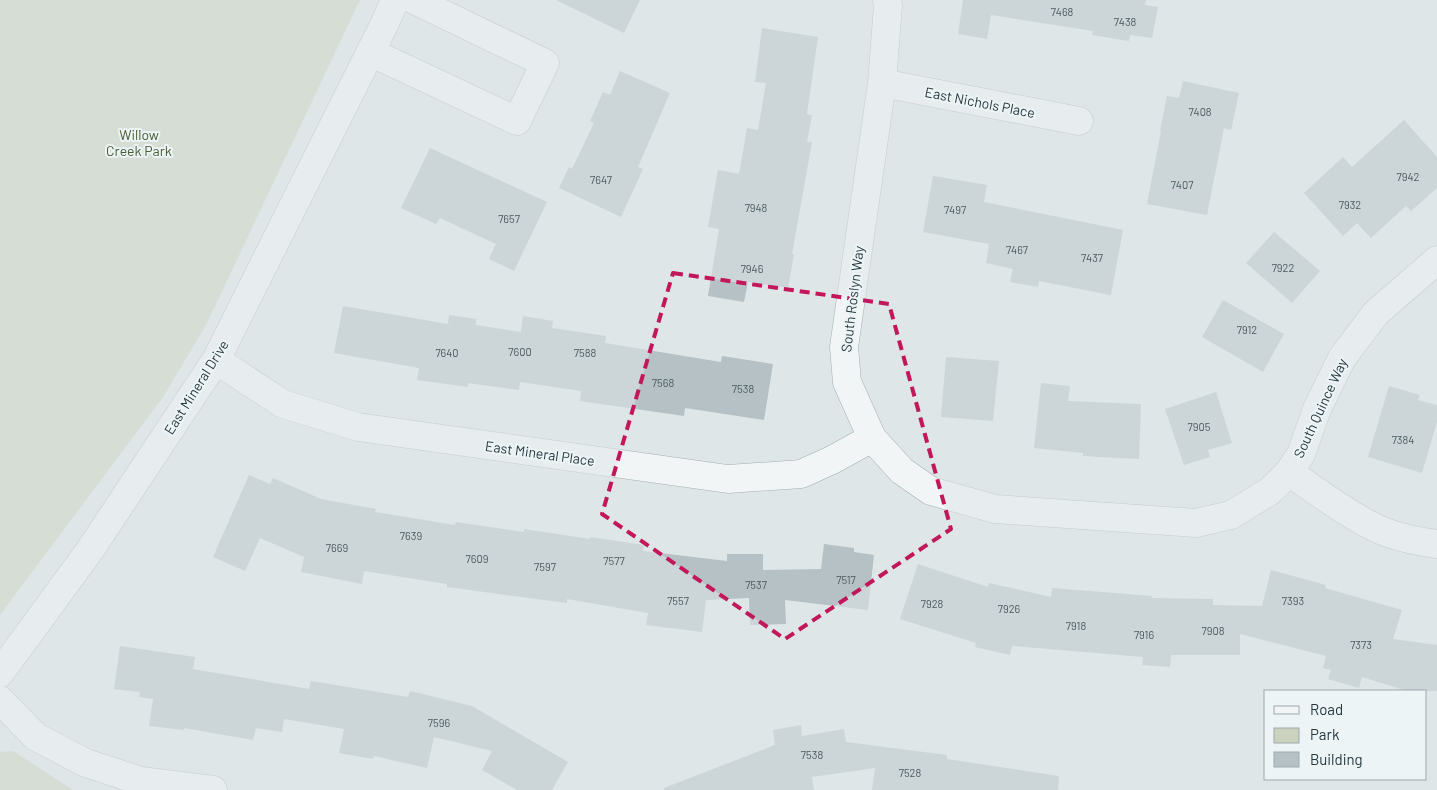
<svg xmlns="http://www.w3.org/2000/svg" width="1437" height="790" font-family="Barlow,sans-serif">
  <style>
    .green { fill: #cbd3bf }
    .building { fill: #b5c1c5 }
    .lines { fill: none; stroke-linecap: round; stroke-linejoin: round }
    .street-casing { stroke: #a3afb2; stroke-width: 29 }
    .street { stroke: #f1f5f6; stroke-width: 28 }
    .marked { fill: none; stroke: #c2185b; stroke-width: 4; stroke-dasharray: 10 6; stroke-linejoin: round }
    .labels { text-anchor: middle; dominant-baseline: central; stroke-width: 4; stroke-linejoin: round; paint-order: stroke }
    .number-label { font-size: 11px; fill: #4a5b61 }
    .street-label { font-size: 14px; fill: #263940; stroke: #edf4f6 }
    .park-label { font-size: 14px; fill: #495c33; stroke: #edf4f6 }
  </style>
  <rect width="100%" height="100%" fill="#dee6e8"/>
  <!-- green -->
  <path class="green" d="M0 0H360L206 325 163 397 0 615Z
    M13 751 73 790H0V752Z"/>
  <!-- building -->
  <path class="building" d="M556 0H640L624 33Z
    M963 0H1146L1145 5 1158 7 1152 38 1130 35 1129 41 1092 35 1093 31 991 15 987 39 958 34Z
    M762 28 818 37 807 114 812 115 807 142H812L792 254H794L788 288 748 282 744 302 708 296 719 229 708 227 718 170 739 174 747 128 758 130 766 83 755 82Z
    M620 71 670 93 638 167 643 169 621 217 559 188 569 167 572 169 594 123 590 121 603 92 610 95Z
    M1183 81 1239 93 1231 130 1224 128 1207 215 1147 204 1161 131H1160L1167 96 1179 98Z
    M1404 120 1437 157V188L1411 211 1406 206 1371 238 1357 223 1343 236 1304 193 1343 157 1352 167Z
    M430 148 547 202 514 271 489 259 496 244 440 218 436 224 401 208Z
    M933 176 987 185 984 202 1123 230 1111 295 1039 281 1038 287 1010 282 1013 269 986 263 989 244 923 232Z
    M1274 232 1320 271 1292 303 1246 263Z
    M1223 300 1284 334 1263 372 1202 337Z
    M343 306 448 324 449 315 476 319V325L521 332 523 316 553 321 552 328 606 336 605 343 721 362 722 356 773 364 764 420 685 408 684 416 580 401 581 391 520 382 519 390 468 383V387L417 380 419 368 334 353Z
    M946 357 999 361 993 421 941 417Z
    M1041 383 1070 386 1068 401 1141 404 1139 459 1083 456V453L1034 448Z
    M1389 386 1420 395 1418 400 1437 405V422L1422 473 1368 457Z
    M1216 392 1232 443 1208 450 1210 457 1184 465 1165 409Z
    M249 475 270 484 273 478 321 499 376 509 375 512 455 525 456 522 524 532V529L590 539V537L644 545 643 551 727 561V554H763V570L821 569 824 544 854 548V552L874 555 868 610 785 600 786 624 750 625 749 598 706 600 702 632 646 625 648 613 567 599V603L447 587V584L364 571 362 584 301 572 304 557 260 538 245 571 213 557Z
    M918 564 988 587 989 583 1051 597 1052 588 1152 596V598L1213 599V605L1262 606 1271 570 1326 585 1325 588 1402 610 1393 639 1437 645V691H1407L1362 677 1359 688 1328 679 1331 670 1323 668 1326 656 1240 634V655H1171L1170 667 1142 665 1143 657 1012 646 1010 655 975 647 976 643 900 619Z
    M120 646 195 657 193 669 309 689 311 681 408 697 410 691 472 706 568 762 552 790H517L482 770 492 751 434 737 427 768 374 756 373 759 339 753 344 729 284 719 282 732 256 728 253 740 184 728V730L149 726 153 699 139 697 140 692 114 689Z
    M801 725 802 736 844 729 846 742 947 755V759L1059 776 1058 790H872L875 768 812 777 814 790H664V788L775 745 773 730Z"/>
  <g class="lines">
    <!-- street casing -->
    <g class="street-casing">
      <path id="street" d="M887 0 888 5 882 83 844 347 847 382 872 438 902 471 931 491 995 509 1196 523 1231 515 1270 491 1289 472 1301 454 1317 409 1342 358 1376 313 1437 260
        M370 52 517 121 545 63 414 0
        M882 83 1079 121
        M216 360 283 404 358 427 728 479 801 474 832 460 872 438
        M1289 472C1315 490 1341 510 1370 525 1390 536 1414 541 1437 544
        M0 673 90 550 216 360 384 25 395 0
        M0 700 36 737 86 763 141 781 213 790"/>
    </g>
    <!-- street -->
    <use href="#street" class="street"/>
  </g>
  <!-- marked area -->
  <path d="M0 0H1437V790H0ZM673 273 889 304 951 529 785 639 602 514Z" fill="#dee6e8" fill-opacity=".55" fill-rule="evenodd"/>
  <path class="marked" d="M673 273 889 304 951 529 785 639 602 514Z"/>
  <g class="labels">
    <!-- number labels -->
    <g class="number-label">
      <text x="1062" y="11">7468</text>
      <text x="1125" y="21">7438</text>
      <text x="1200" y="111">7408</text>
      <text x="1408" y="176">7942</text>
      <text x="601" y="179">7647</text>
      <text x="1182" y="184">7407</text>
      <text x="1350" y="204">7932</text>
      <text x="756" y="207">7948</text>
      <text x="955" y="209">7497</text>
      <text x="509" y="218">7657</text>
      <text x="1017" y="249">7467</text>
      <text x="1092" y="257">7437</text>
      <text x="1283" y="267">7922</text>
      <text x="752" y="268">7946</text>
      <text x="1247" y="329">7912</text>
      <text x="520" y="351">7600</text>
      <text x="447" y="352">7640</text>
      <text x="585" y="352">7588</text>
      <text x="663" y="382">7568</text>
      <text x="743" y="388">7538</text>
      <text x="1199" y="426">7905</text>
      <text x="1403" y="439">7384</text>
      <text x="411" y="535">7639</text>
      <text x="337" y="547">7669</text>
      <text x="477" y="558">7609</text>
      <text x="614" y="560">7577</text>
      <text x="545" y="566">7597</text>
      <text x="846" y="579">7517</text>
      <text x="756" y="584">7537</text>
      <text x="678" y="600">7557</text>
      <text x="1293" y="600">7393</text>
      <text x="932" y="603">7928</text>
      <text x="1009" y="608">7926</text>
      <text x="1076" y="625">7918</text>
      <text x="1213" y="630">7908</text>
      <text x="1144" y="634">7916</text>
      <text x="1361" y="644">7373</text>
      <text x="439" y="722">7596</text>
      <text x="812" y="754">7538</text>
      <text x="910" y="772">7528</text>
    </g>
    <!-- street labels -->
    <g class="street-label">
      <text transform="translate(980 102) rotate(11)">East Nichols Place</text>
      <text transform="translate(852 299) rotate(-83)">South Roslyn Way</text>
      <text transform="translate(196 387) rotate(-58)">East Mineral Drive</text>
      <text transform="translate(1320 408) rotate(-65)">South Quince Way</text>
      <text transform="translate(540 453) rotate(8)">East Mineral Place</text>
    </g>
    <!-- park labels -->
    <g class="park-label">
      <text x="139" y="134">Willow<tspan x="139" dy="16">Creek Park</tspan></text>
    </g>
  </g>
  <!-- legend -->
  <rect x="1264" y="690" width="162" height="90" fill="#edf4f6" stroke="#9da9ad"/>
  <rect x="1274" y="706" width="25" height="8" fill="#f1f5f6" stroke="#9da9ad"/>
  <text x="1310" y="715" font-size="15" fill="#263940">Road</text>
  <rect x="1274" y="728" width="25" height="15" fill="#cbd3bf" stroke="#9da9ad"/>
  <text x="1310" y="740" font-size="15" fill="#263940">Park</text>
  <rect x="1274" y="752" width="25" height="15" fill="#b5c1c5" stroke="#9da9ad"/>
  <text x="1310" y="765" font-size="15" fill="#263940">Building</text>
</svg>
